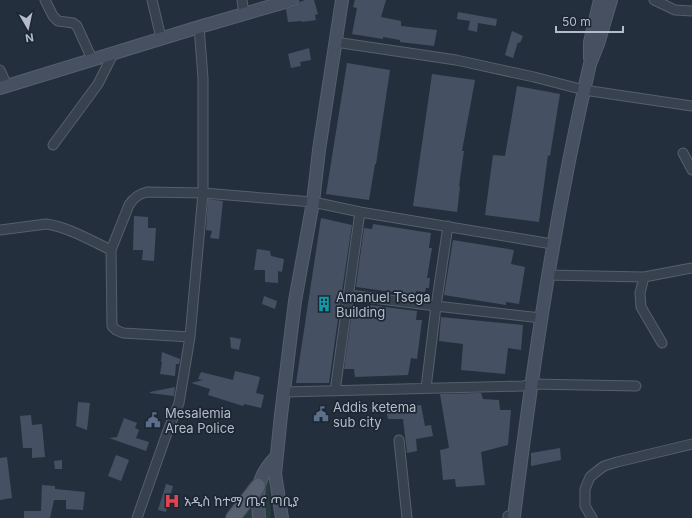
<svg xmlns="http://www.w3.org/2000/svg" width="692" height="518" font-family="Inter,'Noto Sans Ethiopic',sans-serif">
  <style>
    .green { fill: #263c3f }
    .building { fill: #455162 }
    .lines { fill: none; stroke-linecap: round; stroke-linejoin: round }
    .street-casing { stroke: #565f6c; stroke-width: 11 }
    .secondary-casing { stroke: #565f6c; stroke-width: 14 }
    .primary-casing { stroke: #414a57; stroke-width: 16 }
    .street { stroke: #38414e; stroke-width: 9 }
    .secondary { stroke: #465061; stroke-width: 12 }
    .primary { stroke: #56606e; stroke-width: 14 }
    .labels { text-anchor: middle; dominant-baseline: central; stroke-width: 3.5; stroke-linejoin: round; paint-order: stroke }
    .poi-label { font-size: 13px; fill: #b4bcc9; stroke: #1d2633; text-anchor: start }
  </style>
  <rect width="100%" height="100%" fill="#242f3e"/>
  <!-- green -->
  <path class="green" d="M268 472 271 513 270 518H262L260 509Z
    M252 500 253 518H231Z"/>
  <!-- building -->
  <path class="building" d="M305 0H314L318 14 315 15 316 20 302 22V21L288 22 286 9 294 7 299 2Z
    M355 0H386L381 17 401 21V26L437 30 434 46 400 42V40L383 37V39L352 34 357 8 353 7Z
    M458 12 497 19 496 26 478 23 477 32 468 30 470 21 457 19Z
    M512 31 523 36 520 43 518 42 513 58 505 55Z
    M309 48 311 60 300 62 301 66 291 68 288 54Z
    M347 63 390 70 376 164H375L369 200 326 194Z
    M432 74 475 80 462 151H464L459 186 460 187 457 212 413 206Z
    M517 86 560 94 550 156 548 155 539 222 485 215 493 155 505 156Z
    M208 199 223 201 219 239 210 238 212 231 206 230Z
    M134 216 148 217V228H156L154 261 142 260 143 250H133Z
    M321 218 352 225 339 311H340L339 319H338L329 383H296Z
    M373 224 431 233 429 248H432L427 278H430L429 288H426L425 292 416 291 415 295 356 287 364 228 372 229Z
    M453 240 514 250 511 264 525 267 519 304 506 302V305L444 295Z
    M257 249 270 251 271 256 284 259 282 272 278 271V283L265 282V270H254Z
    M264 296 277 301 275 309 262 304Z
    M369 305 417 311 416 320H422L417 359 411 358 408 375 355 377 354 369H344L352 312 368 314Z
    M441 317 523 325 521 350 508 348 505 374 461 370 463 344 439 341Z
    M230 337 241 339 239 350 231 348Z
    M162 352 180 359 179 364H176L175 376 160 374 162 362H161Z
    M235 371 260 377 256 393 264 395 261 408 244 404 243 406 208 395 210 389 191 383 203 380 198 379 201 372 233 380Z
    M175 387 174 396 150 393V392Z
    M481 393 483 399 499 400 500 410H511L508 445 481 452 485 485 456 487 455 479 443 480 440 450 449 448 440 394Z
    M78 402 90 403 87 430 76 426Z
    M421 405 425 426 431 425 433 436 416 439 417 451 407 453 403 419H388L386 409Z
    M31 415 32 425 42 424 45 457 32 458V448H23L20 416Z
    M124 418 137 423 135 428 139 430 136 438 149 442 146 451 109 438 117 437Z
    M560 448 561 460 531 466V453Z
    M116 455 129 460 121 481 108 476Z
    M7 457 12 498 0 500V458Z
    M62 460V469H55L54 461Z
    M166 484 173 486 166 512 158 510Z
    M42 485 55 486V489L85 492 83 510 66 509V500H54L50 518H24V511H41Z"/>
  <g class="lines">
    <!-- street casing -->
    <g class="street-casing">
      <path id="street" d="M45 0 53 16 58 21 73 23 77 26 92 59
        M152 0 161 38
        M242 0 244 14
        M654 0 675 10 692 11
        M335 42 456 60 534 77 584 90 692 106
        M0 70 7 86
        M53 145 98 84 113 54
        M683 153 692 170
        M0 230 46 224C68 227 90 240 111 250
        M547 275 644 277 692 268
        M644 277 640 293 641 307 662 343
        M349 295 436 306 541 318
        M190 337 123 333 116 330 112 326 111 250 129 205C134 197 139 194 147 192L203 193 313 202 360 212 552 244
        M426 388 436 306 448 226
        M335 391 360 212
        M284 392 523 386 531 384 636 386
        M399 440 407 518
        M508 516V518
        M137 518 167 433 179 403 190 337 203 193V78L199 27
        M592 518 585 506V489L590 477 596 472 604 466 617 462 692 444"/>
    </g>
    <!-- secondary casing -->
    <g class="secondary-casing">
      <path id="secondary" d="M590 58V42L600 0
        M0 88 199 27 292 0
        M514 516C533 364 555 213 590 64L598 44 611 0
        M259 518C257 490 256 477 277 456
        M282 518 275 474 281 415 295 301 313 202 319 150 342 0"/>
    </g>
    <!-- primary casing -->
    <g class="primary-casing">
      <path id="primary" d="M233 518 258 486"/>
    </g>
    <!-- street -->
    <use href="#street" class="street"/>
    <!-- secondary -->
    <use href="#secondary" class="secondary"/>
    <!-- primary -->
    <use href="#primary" class="primary"/>
  </g>
  <!-- icons -->
  <defs>
    <g id="building-bare" transform="scale(1.2)"><path d="M-4-6H4V6H1V3H-1V6H-4ZM-2.5-4.3h1.7v1.8h-1.7ZM.8-4.3h1.7v1.8H.8ZM-2.5-1h1.7V.8h-1.7ZM.8-1h1.7V.8H.8Z" fill="#0f9aa8" stroke="#1d2633" stroke-width="2.5" paint-order="stroke"/></g>
    <g id="civic-bare" transform="scale(1.2)"><path d="M-.6-6.5H3V-4.5H.6V-3L4-1V1h2V6H-6V1h2V-1L-.6-3ZM-1.2 2.5V6h2.4V2.5Z" fill="#5c6f8a" stroke="#1d2633" stroke-width="2.5" paint-order="stroke"/></g>
    <g id="hospital-bare" transform="scale(1.2)"><path d="M-5-5h3v3.5h4V-5h3V5h-3V1.5h-4V5h-3Z" fill="#e0444e" stroke="#1d2633" stroke-width="2.5" paint-order="stroke"/></g>
  </defs>
  <g fill-rule="evenodd">
    <use href="#building-bare" x="324" y="304"/>
    <use href="#civic-bare" x="321" y="414"/>
    <use href="#civic-bare" x="153" y="420"/>
    <use href="#hospital-bare" x="172" y="501"/>
  </g>
  <g class="labels">
    <!-- poi labels -->
    <g class="poi-label">
      <text x="336" y="297">Amanuel Tsega<tspan x="336" dy="15">Building</tspan></text>
      <text x="333" y="407">Addis ketema<tspan x="333" dy="15">sub city</tspan></text>
      <text x="165" y="413">Mesalemia<tspan x="165" dy="15">Area Police</tspan></text>
      <text x="184" y="501">አዲስ ከተማ ጤና ጣቢያ</text>
    </g>
  </g>
  <!-- north arrow -->
  <g transform="translate(28 28) rotate(171)" stroke="#1d2633" stroke-width="3" paint-order="stroke">
  <path d="M0-3L7 15L0 10L-7 15Z" fill="#b4bcc9"/>
  <text y="-6" font-size="11" font-weight="bold" text-anchor="middle" fill="#b4bcc9">N</text>
  </g>
  <!-- scale -->
  <path d="M556 26v6h67v-6" fill="none" stroke="#b4bcc9" stroke-width="2"/>
  <text x="562" y="26" font-size="12" fill="#b4bcc9" stroke="#1d2633" stroke-width="3" paint-order="stroke">50 m</text>
</svg>
